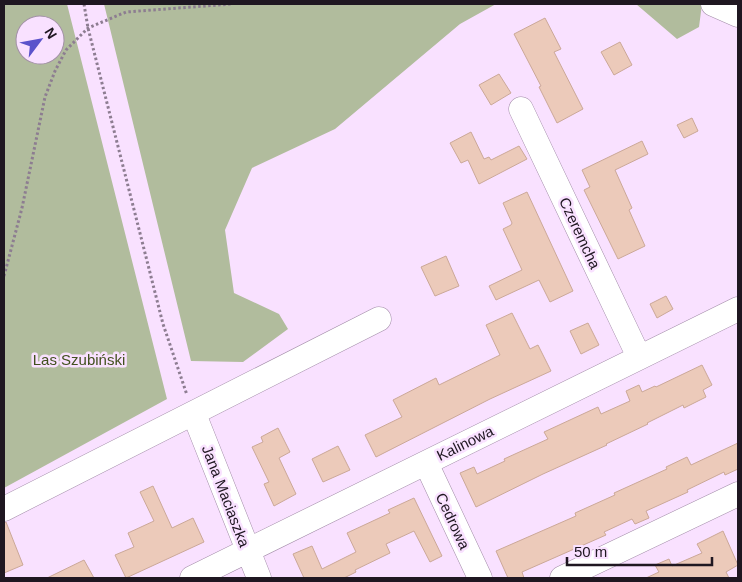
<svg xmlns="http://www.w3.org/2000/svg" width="742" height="582" font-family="Arial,sans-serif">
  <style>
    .forest { fill: #b1bc9d; fill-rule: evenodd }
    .building { fill: #eccaba; stroke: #cba898 }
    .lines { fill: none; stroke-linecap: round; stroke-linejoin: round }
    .minor-casing { stroke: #a28ca8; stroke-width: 25 }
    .path { stroke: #8d7d91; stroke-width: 3; stroke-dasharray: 2.5 2.5; stroke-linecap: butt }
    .minor { stroke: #fff; stroke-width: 24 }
    .labels { text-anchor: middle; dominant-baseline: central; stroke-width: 5; stroke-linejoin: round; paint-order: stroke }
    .street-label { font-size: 15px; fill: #1f1721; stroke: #f9e1ff }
    .park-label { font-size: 15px; fill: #41501e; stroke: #f9e1ff }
  </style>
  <rect width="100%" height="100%" fill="#f9e1ff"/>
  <!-- forest -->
  <path class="forest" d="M4 4H67L167 399 4 488ZM25 25H55V55H25Z
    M104 4H496L460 24 335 129 252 168 225 230 234 293 279 314 288 329 243 362 191 361Z
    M636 4H702L699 27 677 39Z"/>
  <!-- building -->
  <path class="building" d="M545 18 561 49 554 52 583 109 557 123 539 87 541 86 514 34Z
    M620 42 632 65 614 75 601 52Z
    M499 74 511 93 491 105 479 85Z
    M692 118 698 131 684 138 677 125Z
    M471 132 484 159 489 157 491 160 519 146 527 159 479 184 468 160 461 163 450 143Z
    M642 141 648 154 615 170 632 208 629 210 645 246 618 259 584 190 590 187 582 170Z
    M527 192 573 291 550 302 539 280 496 300 489 286 522 270 503 229 511 225 512 223 503 203Z
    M446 256 459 286 435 296 421 267Z
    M666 296 673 309 657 318 650 304Z
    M512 313 530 349 538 345 551 371 490 399 376 457 365 435 402 417 393 400 436 378 439 385 500 355 486 325Z
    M588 323 599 345 581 354 570 331Z
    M702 365 712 385 703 390 706 397 684 408 683 405 647 423 648 424 606 444 607 445 543 474 476 507 460 473 474 467 477 474 505 461 504 459 548 439 544 432 598 407 601 414 630 401 626 391 639 385 642 392 655 386 656 387Z
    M278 428 290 452 279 458 296 494 274 506 264 484 269 482 252 447 263 442 261 437Z
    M738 443V469L725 475 724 472 687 490 688 492 646 511 649 518 635 524 632 519 604 532 606 535 522 572 524 578H508L496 551 576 516 575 513 615 495 614 493 667 469 666 467 687 457 691 465Z
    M338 446 350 470 323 482 312 459Z
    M153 486 172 528 193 518 204 542 126 578 115 555 134 547 128 533 154 521 140 492Z
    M414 498 442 556 430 562 414 531 386 544 390 553 355 570 356 572 344 578H304L293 554 312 546 322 569 356 552 347 533 390 513 388 510Z
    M6 522 23 565 4 573V523Z
    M723 531 738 565 726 572 729 578H646L659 572 655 565 669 559 672 566 702 553 697 544Z
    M84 560 94 578H47Z"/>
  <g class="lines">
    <!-- minor casing -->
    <g class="minor-casing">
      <path id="minor" d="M713 4 738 15
        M521 109 639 357
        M194 414 259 578
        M426 463 480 578
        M4 509 379 319
        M192 578 738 309
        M562 578 738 494"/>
    </g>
    <!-- path -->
    <path class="path" d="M84 4 88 28 163 324 187 395
      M4 276 22 208 45 97 55 71 66 50 88 28 126 12 232 4"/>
    <!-- minor -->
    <use href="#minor" class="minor"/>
  </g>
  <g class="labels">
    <!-- street labels -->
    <g class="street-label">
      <text transform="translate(580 233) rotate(65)">Czeremcha</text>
      <text transform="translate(465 443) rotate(-26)">Kalinowa</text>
      <text transform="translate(226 496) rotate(69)">Jana Maciaszka</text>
      <text transform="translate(453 521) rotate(65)">Cedrowa</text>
    </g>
    <!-- park labels -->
    <g class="park-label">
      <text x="79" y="359">Las Szubiński</text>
    </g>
  </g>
  <!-- border -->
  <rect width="742" height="582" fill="none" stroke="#1f1721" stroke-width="10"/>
  <!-- north arrow -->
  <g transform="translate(40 40) rotate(58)"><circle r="24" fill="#f9e1ff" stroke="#a290a6"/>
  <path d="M0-4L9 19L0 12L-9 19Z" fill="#5b53cb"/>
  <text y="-8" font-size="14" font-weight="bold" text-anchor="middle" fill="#1f1721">N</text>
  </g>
  <!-- scale -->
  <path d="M567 557v8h145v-8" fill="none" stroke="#1f1721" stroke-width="2.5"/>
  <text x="574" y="557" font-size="15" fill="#1f1721" stroke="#f9e1ff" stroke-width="4" paint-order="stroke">50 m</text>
</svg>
